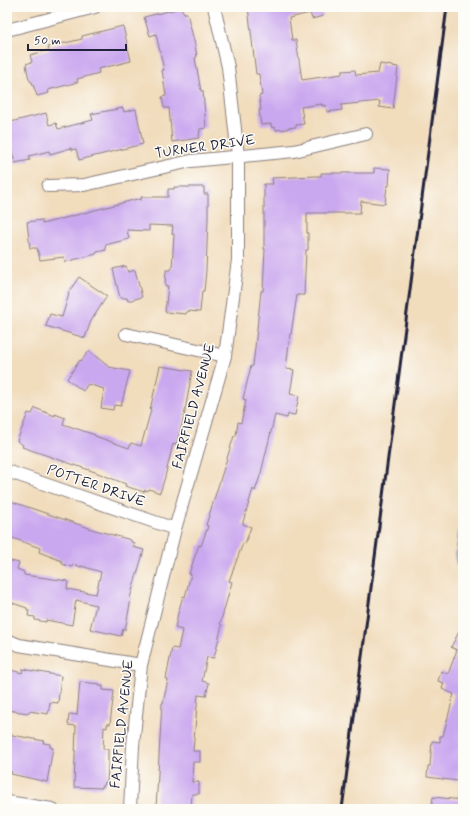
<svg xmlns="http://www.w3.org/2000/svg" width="470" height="816" font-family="Mynerve,sans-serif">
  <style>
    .water { fill: #76aee5; stroke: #4c6890 }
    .building { fill: #caa8ef }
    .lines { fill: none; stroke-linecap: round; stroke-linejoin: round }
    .minor-casing { stroke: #8a7f7c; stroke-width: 14 }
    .minor { stroke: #fff; stroke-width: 12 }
    .rail { stroke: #22223b; stroke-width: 3 }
    .labels { text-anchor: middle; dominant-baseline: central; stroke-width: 3; stroke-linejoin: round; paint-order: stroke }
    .street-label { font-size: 14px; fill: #22223b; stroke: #fdfcf7 }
  </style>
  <rect width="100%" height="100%" fill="#fdfcf7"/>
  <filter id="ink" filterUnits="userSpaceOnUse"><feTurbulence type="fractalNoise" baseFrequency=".025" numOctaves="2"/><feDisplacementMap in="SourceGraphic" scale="8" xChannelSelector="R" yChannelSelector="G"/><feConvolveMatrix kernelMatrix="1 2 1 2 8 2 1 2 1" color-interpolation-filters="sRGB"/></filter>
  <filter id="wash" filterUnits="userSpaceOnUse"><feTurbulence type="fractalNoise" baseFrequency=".012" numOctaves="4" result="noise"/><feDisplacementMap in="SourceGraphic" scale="16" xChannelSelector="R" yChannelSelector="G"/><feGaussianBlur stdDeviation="0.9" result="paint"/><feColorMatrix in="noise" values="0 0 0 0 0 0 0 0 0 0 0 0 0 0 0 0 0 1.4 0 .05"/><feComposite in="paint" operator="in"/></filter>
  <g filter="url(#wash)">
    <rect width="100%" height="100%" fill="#f1dcbc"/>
    <!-- water -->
    <path class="water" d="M463 502V575H462L456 563V553Z"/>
    <g id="blocks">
      <!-- building -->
      <path class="building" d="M248 7H321L323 16 312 19 310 13 289 18 292 40H296L302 80 342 74V71L355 70 356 75 378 73 380 64 398 67 393 109 379 107 380 101 341 105 342 110 327 112 326 105 322 106V104L301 107 304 124 296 125V127L287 128V129L276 130 275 127 272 128 271 124 261 125 259 110H261L259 96 262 95 259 74H256Z
        M181 8 184 13H187L195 45 197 57 195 58 201 91H203L206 128 200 129 199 138 172 142 169 108H164L162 97 166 96 162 70H164L156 34 150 36 144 17Z
        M123 26 131 61 98 69 99 73 77 79 78 82 48 90 49 93 37 96 32 82H31L29 79 27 70 26 64 32 62 30 55 49 50 48 47 82 39V36Z
        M123 108 124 112 136 109 143 144 79 160 76 149 72 150 71 148 50 154 49 151 29 156 30 160 15 163 7 132V123L46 113 49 125 56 123 58 129 93 120 91 114Z
        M374 168 390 169 389 186H387L385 204 361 201 360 213H307V233H308V250H306L304 295H297L291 334H290L286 369 294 370 290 394 299 396 295 415 288 414 287 418 275 415 261 473 255 491 253 489 243 522V524L251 527 245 544 243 543 229 581 232 582 220 624 222 625 214 658 207 657 202 681 209 683 206 696 198 695 193 751H200V762H193L192 782H199V794H192L191 809H156L162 703H163L168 680 166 679 172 648 178 649 182 630 175 628 178 613 183 596 185 597 191 574H189L195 556 199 545 201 546 208 526 206 525 234 436H236L238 422 241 423 246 400 243 399 251 366H253L261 291H263L265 249H264V184H273L272 178 317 176H321V173H374Z
        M174 187H204V194H208V219L206 271 204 291H202L200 312 188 311V312H186V314L165 312 168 286H165L166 270H171L172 268 174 234H172L173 226 149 225V231L127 230 129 239 105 245 106 250 97 252 96 254 65 262 64 257 40 260 37 248H30L27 222 42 220V224L137 199 141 200V197H168V189H174Z
        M126 266 128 272 135 270 142 297 128 301 127 298H120L113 269Z
        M79 277 107 296 91 321 85 338 46 326 50 314 62 317 69 294 68 293Z
        M89 351 109 367 130 371 121 406 114 405 113 410 101 408 104 389 88 384 83 391 67 379 80 360 81 361Z
        M160 366 192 371 184 417 176 445 173 444 165 477 160 493 149 489 148 491 145 490 144 492 125 486 126 484 95 472 22 447 23 445 17 441 28 413 32 414 35 408 55 416V414L65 418 63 424 95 435V436L129 448 131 443 141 446 151 410H150Z
        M7 500 95 530 131 540V542L135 543 133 547 144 550 130 598 131 599 125 630 123 629 121 636 90 629 96 605 76 600 72 625 46 620V622L35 620V617L28 616 29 610H27V608L7 601V560L19 563 17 569 24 572V575L68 581 67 589 96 594 101 572 81 566V567L73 564 72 567 62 564V561L39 552 40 548 7 536Z
        M463 624V752H461L458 781 427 777 428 766H430L432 741 440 742V736H443L454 694 442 689 444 683 438 681 441 671 448 674 457 650 451 647Z
        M7 669 22 673 23 669 61 676 58 703 50 702 48 714 29 711 28 713 7 710Z
        M80 682 100 684 99 686H103V690L114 691 110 724H107V728L104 727 103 749H108V768L107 782H105L104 786H102V788L74 787 76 726 68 725 69 714 77 715Z
        M7 734 44 741 43 743 50 744V747L53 748 47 782 11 774 12 772 7 771Z
        M433 797 463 800V809H431Z"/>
    </g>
  </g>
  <g filter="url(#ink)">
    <use href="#blocks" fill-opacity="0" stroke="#8a7f7c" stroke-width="1"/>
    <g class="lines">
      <!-- minor casing -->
      <g class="minor-casing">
        <path id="minor" d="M7 30 95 7
          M48 186 84 185 191 161 294 151 366 134
          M126 334 225 356
          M7 471 175 529
          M7 640 19 645 141 665
          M7 802 52 809
          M130 809 133 746 141 665 175 529 225 356 238 260V156L228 67 214 7"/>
      </g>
      <!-- minor -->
      <use href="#minor" class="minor"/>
      <!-- rail -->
      <path class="rail" d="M342 809 447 7"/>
    </g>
  </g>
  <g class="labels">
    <!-- street labels -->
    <g class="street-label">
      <text transform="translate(205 147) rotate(-8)">TURNER DRIVE</text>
      <text transform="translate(194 406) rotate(-75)">FAIRFIELD AVENUE</text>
      <text transform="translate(96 486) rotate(19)">POTTER DRIVE</text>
      <text transform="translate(122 724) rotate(-84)">FAIRFIELD AVENUE</text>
    </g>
  </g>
  <!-- margin -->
  <rect width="470" height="816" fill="none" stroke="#fdfcf7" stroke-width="24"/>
  <!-- scale -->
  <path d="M28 44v6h98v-6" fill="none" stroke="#22223b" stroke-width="2"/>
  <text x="34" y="44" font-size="12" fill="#22223b" stroke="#fdfcf7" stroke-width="3" paint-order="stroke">50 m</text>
</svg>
